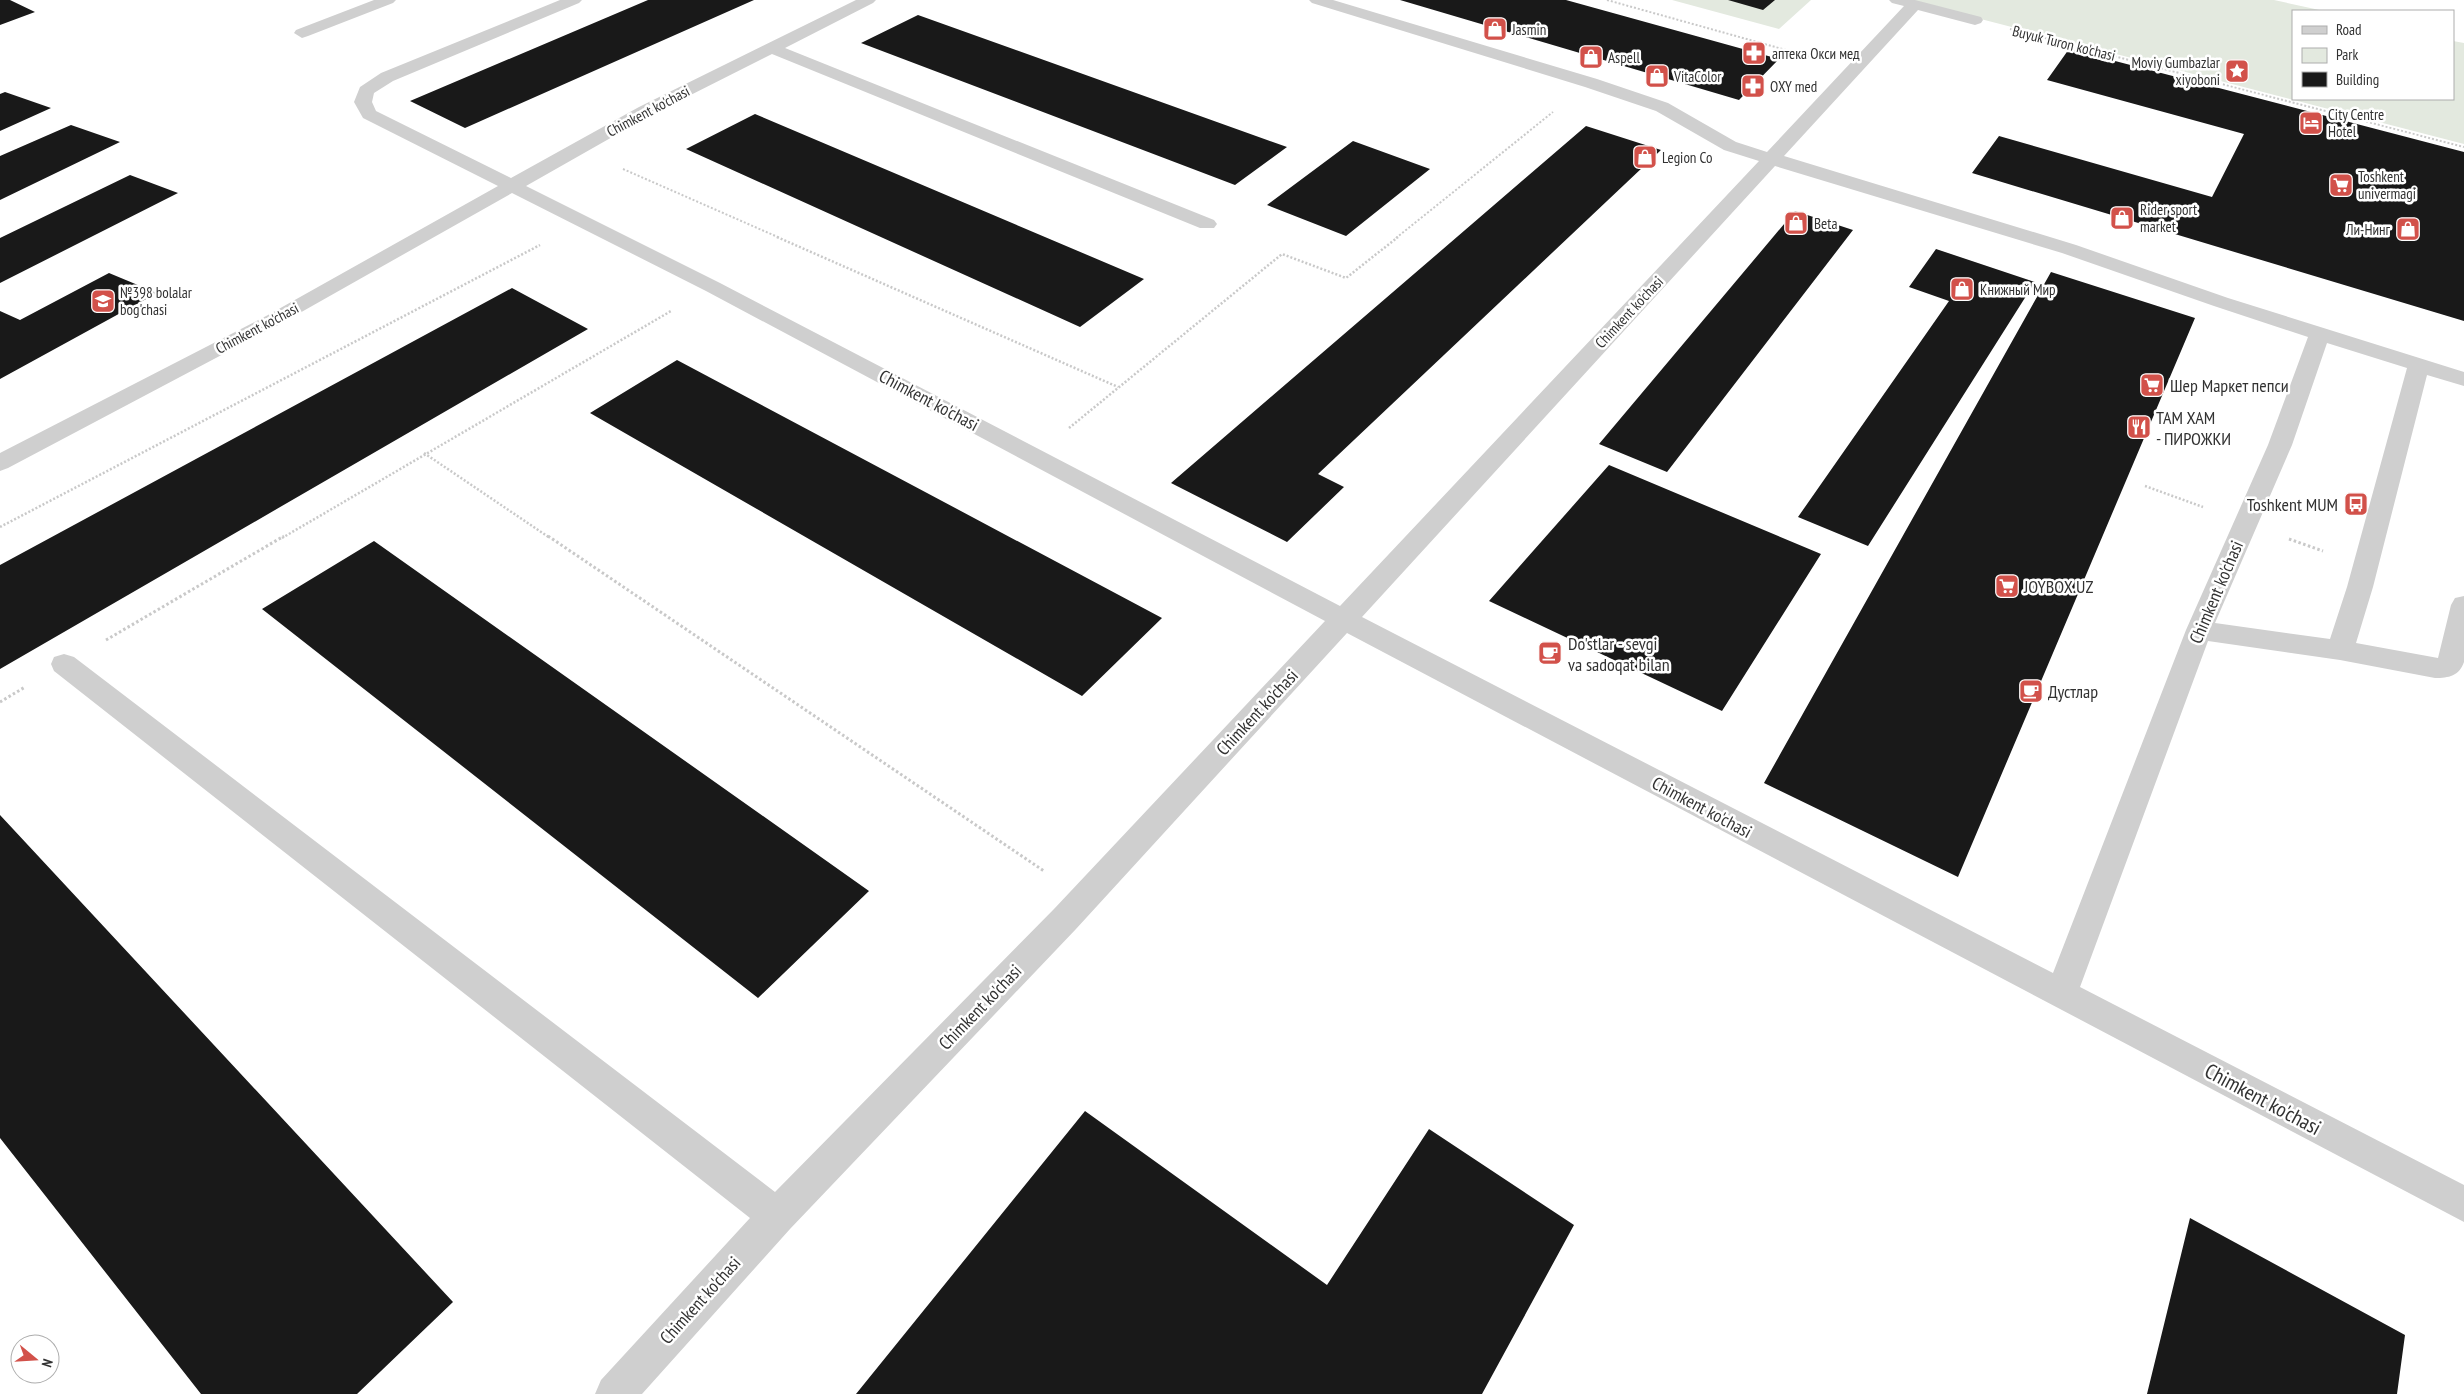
<svg xmlns="http://www.w3.org/2000/svg" width="2464" height="1394" font-family="'PT Sans Narrow',sans-serif">
  <style>
    .green { fill: #e3e9df }
    .building { fill: #191919 }
    .lines { fill: none; stroke-linecap: round; stroke-linejoin: round }
    .path-far2 { stroke: #c9c9c9; stroke-width: 2; stroke-dasharray: 2 2; stroke-linecap: butt }
    .path-far1 { stroke: #c9c9c9; stroke-width: 2.5; stroke-dasharray: 2 2; stroke-linecap: butt }
    .path { stroke: #c9c9c9; stroke-width: 3; stroke-dasharray: 2.5 2.5; stroke-linecap: butt }
    .minor { fill: #cfcfcf; fill-rule: evenodd }
    .labels { text-anchor: middle; dominant-baseline: central; stroke-width: 5; stroke-linejoin: round; paint-order: stroke }
    .far-poi-label { font-size: 15px; fill: #323232; stroke: #fff; text-anchor: start }
    .far-street-label { font-size: 15px; fill: #323232; stroke: #fff }
    .poi-label { font-size: 18px; fill: #323232; stroke: #fff; text-anchor: start }
    .street-label { font-size: 18px; fill: #323232; stroke: #fff }
    .near-street-label { font-size: 21px; fill: #323232; stroke: #fff }
  </style>
  <rect width="100%" height="100%" fill="#fff"/>
  <!-- green -->
  <path class="green" d="M1672 0H1811L1779 29Z
    M1907 0H2274L2324 11H2293V99H2453V41L2464 43V144Z"/>
  <!-- building -->
  <path class="building" d="M0 0H10L35 12 0 25Z
    M648 0H754L465 128 410 101Z
    M1400 0H1566L1779 59 1739 100Z
    M1728 0H1775L1763 10Z
    M918 15 1287 147 1235 185 861 43Z
    M2069 49 2464 152V321L1972 173 1999 136 2212 197 2244 134 2047 80Z
    M5 92 51 108 0 131V94Z
    M755 114 1144 279 1080 327 686 149Z
    M71 125 120 142 0 200V156Z
    M1586 126 1661 150 1318 474 1344 487 1287 542 1171 483Z
    M1353 141 1430 169 1346 236 1267 205Z
    M130 175 178 193 0 283V238Z
    M1795 211 1853 230 1667 472 1599 444Z
    M1936 249 2035 282 1868 546 1798 517 1949 301 1909 287Z
    M2051 272 2195 318 1958 877 1764 783Z
    M109 273 157 293 0 379V311L20 320Z
    M512 288 588 329 0 669V565Z
    M677 360 1162 618 1082 696 590 413Z
    M1609 465 1821 554 1722 711 1489 601Z
    M374 541 869 891 758 998 262 609Z
    M0 815 453 1302 357 1394H201L0 1138Z
    M1085 1111 1327 1285 1429 1129 1574 1225 1482 1394H856Z
    M2190 1218 2405 1335 2397 1394H2147Z"/>
  <g class="lines">
    <!-- path-far2 -->
    <path class="path-far2" d="M1607 0 1811 57
      M2010 29 2464 147
      M623 169 780 238
      M1396 238 1553 112"/>
    <!-- path-far1 -->
    <path class="path-far1" d="M777 237 1118 387
      M1069 428 1282 254 1346 278 1398 237
      M424 453 550 538
      M2145 486 2203 507
      M0 527 540 245
      M282 538 671 311"/>
    <!-- path -->
    <path class="path" d="M548 536 1044 871
      M2289 539 2323 551
      M106 640 284 536
      M0 702 25 687"/>
    <!-- minor -->
    <path class="minor" d="M374 0H396L393 3 308 36 302 38 294 33 296 30Z
      M560 0H582L579 3 393 81 374 93 372 102 376 111 511 178 639 107 856 0H876L873 3 785 48 1214 220 1217 224 1214 228H1200L772 54 651 115 526 186 720 283 1340 606 1759 161 1724 150 1656 111 1585 87 1312 3 1309 0H1333L1597 79 1668 103 1736 142 1767 152 1904 6 1892 3 1889 0H1915L1981 17 1983 20 1981 23 1975 25 1918 10 1784 156 2076 245 2228 298 2464 372V386L2427 375 2373 587 2356 643 2438 658 2451 605 2455 598 2464 596V662C2459 676 2449 678 2435 678L2340 660 2208 641 2080 987 2464 1185V1222L1347 633 1076 929 790 1229 642 1394H595L601 1380 750 1218 54 671 51 664 54 657 64 654 74 657 775 1192 1054 909 1325 621 706 291 512 193 282 323 8 468 0 471V453L268 315 498 186 363 118 354 102 360 87 381 73ZM1775 166 2062 253 2214 306 2308 337 2268 445 2186 630 2053 973 1362 617ZM2327 343 2407 368 2347 587 2330 639 2215 623 2292 445Z"/>
  </g>
  <!-- icons -->
  <defs>
    <g id="shop-square" transform="scale(1.25)"><rect x="-9" y="-9" width="18" height="18" rx="4" fill="#d2514a" stroke="#fff"/><path d="M-5-2.5h2.3a2.7 3.5 0 0 1 5.4 0H5L5.5 6h-11ZM-1.5-2.5h3a1.5 2.3 0 0 0-3 0Z" fill="#fff"/></g>
    <g id="pharmacy-square" transform="scale(1.25)"><rect x="-9" y="-9" width="18" height="18" rx="4" fill="#d2514a" stroke="#fff"/><path d="M-2-6h4v4h4v4h-4v4h-4v-4h-4v-4h4Z" fill="#fff"/></g>
    <g id="sight-square" transform="scale(1.25)"><rect x="-9" y="-9" width="18" height="18" rx="4" fill="#d2514a" stroke="#fff"/><path d="M0-6L1.8-2.2L6-1.7L2.9 1.2L3.7 5.4L0 3.3L-3.7 5.4L-2.9 1.2L-6-1.7L-1.8-2.2Z" fill="#fff"/></g>
    <g id="hotel-square" transform="scale(1.25)"><rect x="-9" y="-9" width="18" height="18" rx="4" fill="#d2514a" stroke="#fff"/><path d="M-6-4.5h1.5V1H6V5H4.5V3h-9V5H-6ZM-4 0a1.8 1.8 0 1 1 3.6 0ZM.5 0V-2.5h3Q6-2.5 6 0Z" fill="#fff"/></g>
    <g id="supermarket-square" transform="scale(1.25)"><rect x="-9" y="-9" width="18" height="18" rx="4" fill="#d2514a" stroke="#fff"/><path d="M-6-5.5h2.5l.6 2H6L4.5 2H-2.5L-4.4-4H-6ZM-1.5 3.2a1.3 1.3 0 1 0 .1 0ZM3 3.2a1.3 1.3 0 1 0 .1 0Z" fill="#fff"/></g>
    <g id="school-square" transform="scale(1.25)"><rect x="-9" y="-9" width="18" height="18" rx="4" fill="#d2514a" stroke="#fff"/><path d="M0-5L7-2L0 1L-7-2ZM-4 1L0 2.5L4 1V4Q0 6-4 4Z" fill="#fff"/></g>
    <g id="restaurant-square" transform="scale(1.25)"><rect x="-9" y="-9" width="18" height="18" rx="4" fill="#d2514a" stroke="#fff"/><path d="M-5-6h1v4h1v-4h1v4h1v-4h1v5L-1.5 .5V6h-2V.5L-5-1ZM5-6V6H3V1.5H1.5Q1.5-4 5-6Z" fill="#fff"/></g>
    <g id="bus-square" transform="scale(1.25)"><rect x="-9" y="-9" width="18" height="18" rx="4" fill="#d2514a" stroke="#fff"/><path d="M-5-6H5V4H4V6H2V4H-2V6H-4V4H-5ZM-3.5-4V0h7V-4ZM-3.5 1.2v1.5H-2V1.2ZM2 1.2v1.5H3.5V1.2Z" fill="#fff"/></g>
    <g id="cafe-square" transform="scale(1.25)"><rect x="-9" y="-9" width="18" height="18" rx="4" fill="#d2514a" stroke="#fff"/><path d="M-5.5-4.5H6V0H3Q3 3.5 0 3.5H-2.5Q-5.5 3.5-5.5 0ZM3-3.2v2h1.7v-2ZM-6 4.5H4V6H-6Z" fill="#fff"/></g>
  </defs>
  <g fill-rule="evenodd">
    <use href="#shop-square" x="1495" y="29"/>
    <use href="#pharmacy-square" x="1754" y="53"/>
    <use href="#shop-square" x="1591" y="57"/>
    <use href="#sight-square" x="2237" y="71"/>
    <use href="#shop-square" x="1657" y="76"/>
    <use href="#pharmacy-square" x="1753" y="86"/>
    <use href="#hotel-square" x="2311" y="123"/>
    <use href="#shop-square" x="1645" y="157"/>
    <use href="#supermarket-square" x="2341" y="185"/>
    <use href="#shop-square" x="2122" y="218"/>
    <use href="#shop-square" x="1796" y="223"/>
    <use href="#shop-square" x="2408" y="229"/>
    <use href="#shop-square" x="1962" y="289"/>
    <use href="#school-square" x="103" y="301"/>
    <use href="#supermarket-square" x="2152" y="385"/>
    <use href="#restaurant-square" x="2139" y="427"/>
    <use href="#bus-square" x="2356" y="504"/>
    <use href="#supermarket-square" x="2007" y="586"/>
    <use href="#cafe-square" x="1550" y="653"/>
    <use href="#cafe-square" x="2031" y="691"/>
  </g>
  <g class="labels">
    <!-- far-poi labels -->
    <g class="far-poi-label">
      <text x="1512" y="29">Jasmin</text>
      <text x="1772" y="53">аптека Окси мед</text>
      <text x="1608" y="57">Aspell</text>
      <text x="2220" y="62" text-anchor="end">Moviy Gumbazlar<tspan x="2220" dy="17">xiyoboni</tspan></text>
      <text x="1674" y="76">VitaColor</text>
      <text x="1770" y="86">OXY med</text>
      <text x="2328" y="114">City Centre<tspan x="2328" dy="17">Hotel</tspan></text>
      <text x="1662" y="157">Legion Co</text>
      <text x="2358" y="176">Toshkent<tspan x="2358" dy="17">univermagi</tspan></text>
      <text x="2140" y="209">Rider sport<tspan x="2140" dy="17">market</tspan></text>
      <text x="1814" y="223">Beta</text>
      <text x="2390" y="229" text-anchor="end">Ли-Нинг</text>
      <text x="1980" y="289">Книжный Мир</text>
      <text x="120" y="292">№398 bolalar<tspan x="120" dy="17">bog'chasi</tspan></text>
    </g>
    <!-- far-street labels -->
    <g class="far-street-label">
      <text transform="translate(2064 43) rotate(14)">Buyuk Turon ko'chasi</text>
      <text transform="translate(648 111) rotate(-28)">Chimkent ko'chasi</text>
      <text transform="translate(1629 312) rotate(-47)">Chimkent ko'chasi</text>
      <text transform="translate(257 328) rotate(-28)">Chimkent ko'chasi</text>
    </g>
    <!-- poi labels -->
    <g class="poi-label">
      <text x="2170" y="385">Шер Маркет пепси</text>
      <text x="2156" y="417">ТАМ ХАМ<tspan x="2156" dy="21">- ПИРОЖКИ</tspan></text>
      <text x="2338" y="504" text-anchor="end">Toshkent MUM</text>
      <text x="2024" y="586">JOYBOX.UZ</text>
      <text x="1568" y="643">Do'stlar - sevgi<tspan x="1568" dy="21">va sadoqat bilan</tspan></text>
      <text x="2048" y="691">Дустлар</text>
    </g>
    <!-- street labels -->
    <g class="street-label">
      <text transform="translate(929 400) rotate(28)">Chimkent ko'chasi</text>
      <text transform="translate(2216 592) rotate(-67)">Chimkent ko'chasi</text>
      <text transform="translate(1257 712) rotate(-47)">Chimkent ko'chasi</text>
      <text transform="translate(1702 807) rotate(28)">Chimkent ko'chasi</text>
      <text transform="translate(980 1007) rotate(-46)">Chimkent ko'chasi</text>
      <text transform="translate(700 1300) rotate(-48)">Chimkent ko'chasi</text>
    </g>
    <!-- near-street labels -->
    <g class="near-street-label">
      <text transform="translate(2263 1099) rotate(28)">Chimkent ko'chasi</text>
    </g>
  </g>
  <!-- legend -->
  <rect x="2292" y="10" width="162" height="90" fill="#ffffff" stroke="#adadad"/>
  <rect x="2302" y="26" width="25" height="8" fill="#cfcfcf" stroke="#adadad"/>
  <text x="2336" y="35" font-size="15" fill="#323232">Road</text>
  <rect x="2302" y="48" width="25" height="15" fill="#e3e9df" stroke="#adadad"/>
  <text x="2336" y="60" font-size="15" fill="#323232">Park</text>
  <rect x="2302" y="72" width="25" height="15" fill="#191919" stroke="#adadad"/>
  <text x="2336" y="85" font-size="15" fill="#323232">Building</text>
  <!-- north arrow -->
  <g transform="translate(35 1359) rotate(108)"><circle r="24" fill="#ffffff" stroke="#adadad"/>
  <path d="M0-4L9 19L0 12L-9 19Z" fill="#d2514a"/>
  <text y="-8" font-size="14" font-weight="bold" text-anchor="middle" fill="#323232">N</text>
  </g>
</svg>
